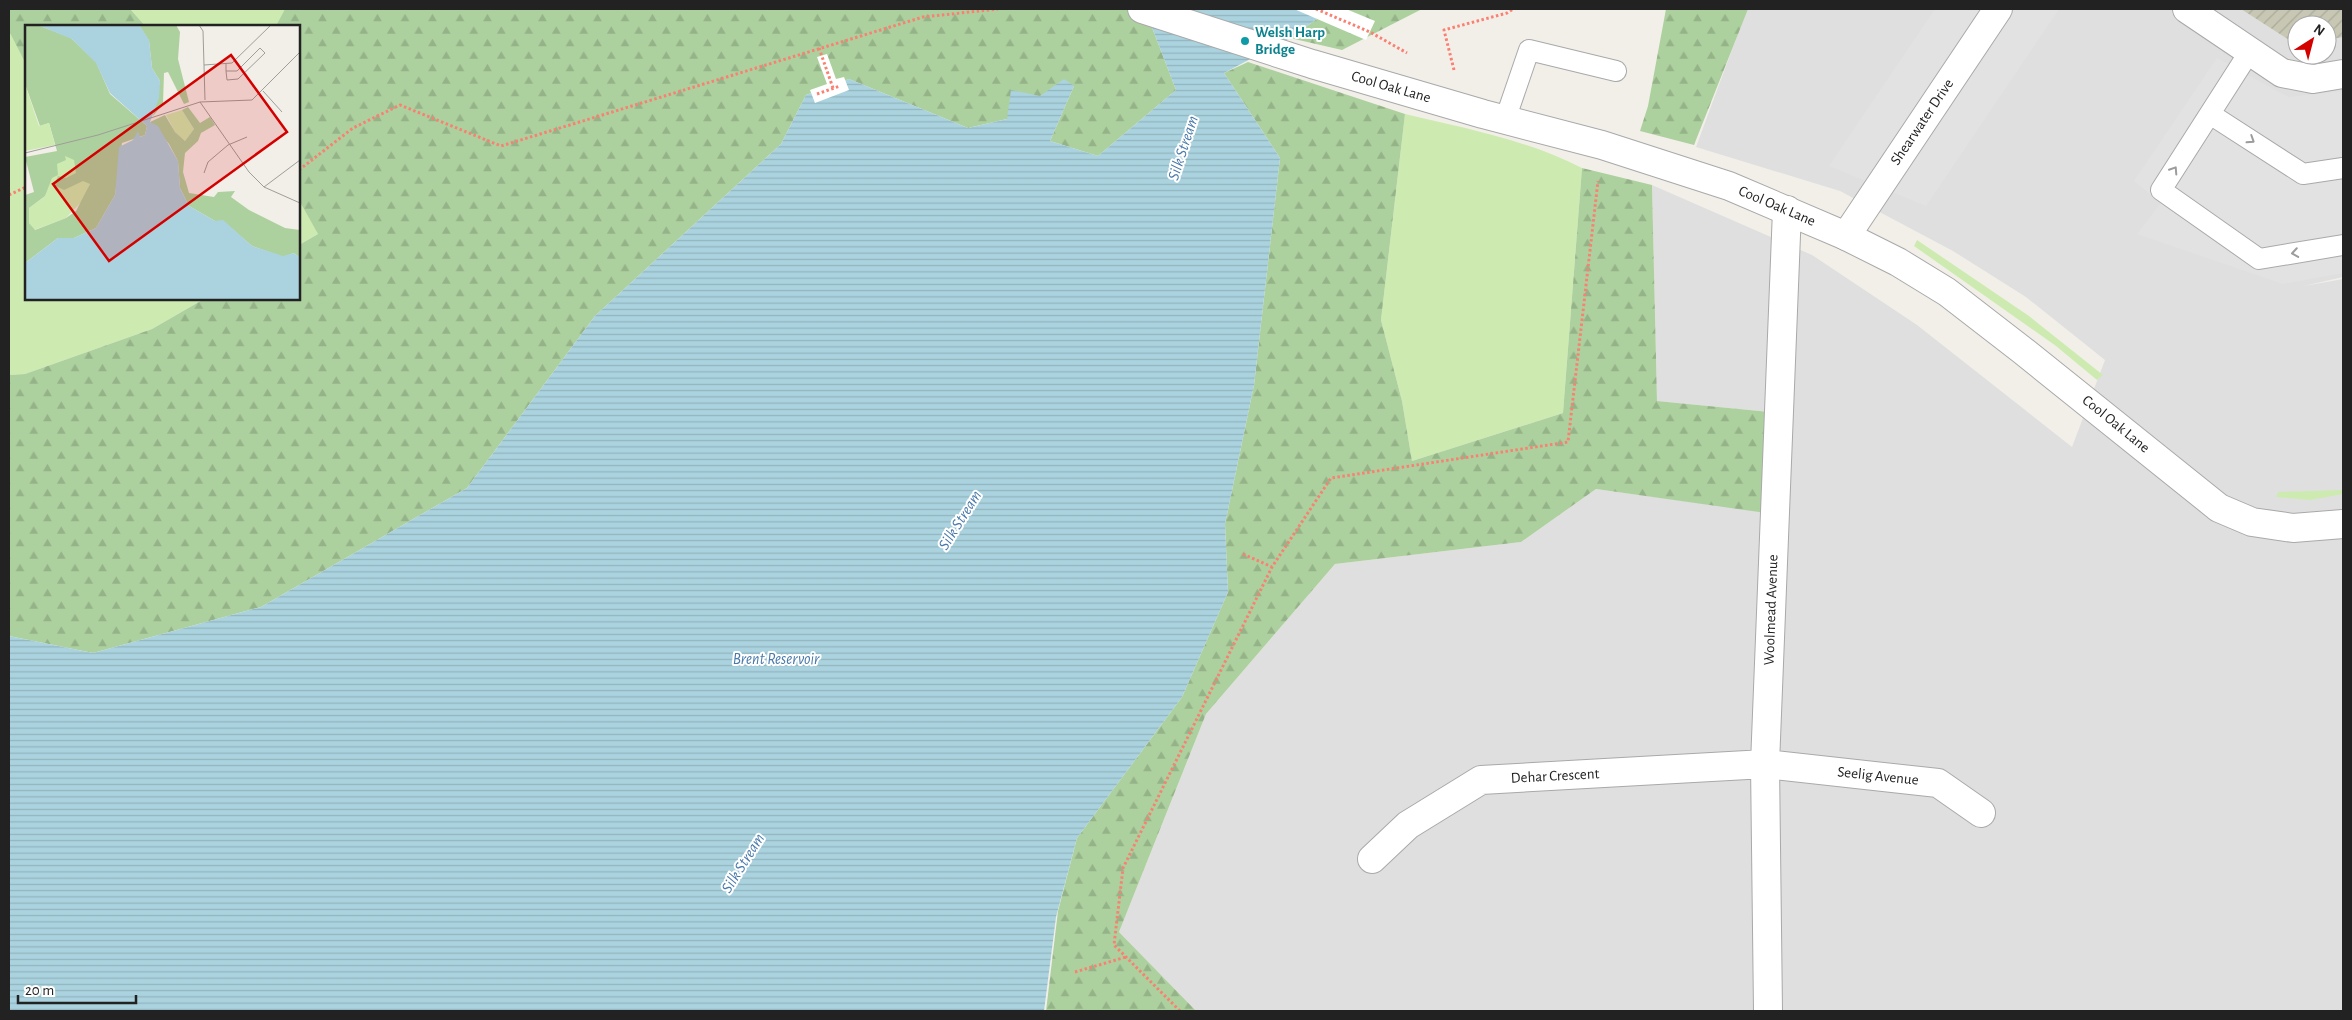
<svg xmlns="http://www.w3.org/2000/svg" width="2352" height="1020" font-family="'Alegreya Sans',sans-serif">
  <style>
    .residential { fill: #e0dfdf; fill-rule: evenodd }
    .construction { fill: url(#construction-furrows) }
    .grass { fill: #cdebb0 }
    .forest { fill: url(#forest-firs) }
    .parking { fill: #e2e2e2 }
    .water { fill: url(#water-rules) }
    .pier { fill: #fff }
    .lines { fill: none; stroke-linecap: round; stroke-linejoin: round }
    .service-casing { stroke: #a9a9a9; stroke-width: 22 }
    .minor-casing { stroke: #a9a9a9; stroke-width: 30 }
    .tertiary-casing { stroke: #a9a9a9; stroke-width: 30 }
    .path { stroke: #fa8072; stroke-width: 3; stroke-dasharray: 2.5 2.5; stroke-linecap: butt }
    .service { stroke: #fff; stroke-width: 20 }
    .minor { stroke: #fff; stroke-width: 28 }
    .tertiary { stroke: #fff; stroke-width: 28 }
    .oneway { stroke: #9c9c9c }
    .culture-dot { fill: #0f9aa8; stroke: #fff; stroke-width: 2 }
    .labels { text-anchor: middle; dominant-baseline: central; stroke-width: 4; stroke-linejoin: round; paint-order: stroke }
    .culture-label { font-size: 15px; font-weight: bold; fill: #0d838f; stroke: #fff; text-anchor: start }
    .street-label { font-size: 15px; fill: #222; stroke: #fff }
    .water-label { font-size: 16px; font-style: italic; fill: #4a7aab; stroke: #fff }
    .inset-road { fill: none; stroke: #9f9d99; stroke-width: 1 }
    .view { fill: #d40000; fill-opacity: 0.15; stroke: #d40000; stroke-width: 2.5 }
    .inset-edge { fill: none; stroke: #222; stroke-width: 2.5 }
  </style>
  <defs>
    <pattern id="construction-furrows" width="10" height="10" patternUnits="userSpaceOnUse" patternTransform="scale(1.25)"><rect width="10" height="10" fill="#c7c7b4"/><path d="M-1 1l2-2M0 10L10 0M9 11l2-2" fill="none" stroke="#abab9a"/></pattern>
    <pattern id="forest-firs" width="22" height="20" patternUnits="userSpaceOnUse" patternTransform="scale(1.25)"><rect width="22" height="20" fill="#add19e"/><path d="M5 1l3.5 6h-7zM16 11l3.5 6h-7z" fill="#95b388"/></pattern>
    <pattern id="water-rules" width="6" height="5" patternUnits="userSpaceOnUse" patternTransform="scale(1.25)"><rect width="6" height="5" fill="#aad3df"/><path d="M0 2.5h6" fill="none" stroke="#92b5bf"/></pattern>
  </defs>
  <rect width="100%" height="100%" fill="#f2efe9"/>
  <!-- residential -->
  <path class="residential" d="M1747 9H2343V277L2304 286 2343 279V1011H1195L1119 932 1206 714 1335 564 1521 542 1596 489 1773 513 1780 413 1657 401 1652 185 1812 255 1917 325 2072 447 2105 360 2026 297 1953 251 1840 191 1696 147ZM2297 25H2327V55H2297Z"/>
  <!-- construction -->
  <path class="construction" d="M2241 9H2343V37L2327 40V25H2297V45Z"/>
  <!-- grass -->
  <path class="grass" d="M9 9H309L299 26H26V299H204L152 329 25 374 9 375Z
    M1405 114C1464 128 1528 140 1582 168L1563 413 1412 461 1402 401 1381 320Z
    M299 181 318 234 299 245Z
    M1917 240 2029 316 2103 375 2097 380 2056 346 1914 246Z
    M2343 490V494L2310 500 2276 497 2278 492Z"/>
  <!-- forest -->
  <path class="forest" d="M9 9H130L145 26H26V64L9 31Z
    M285 9H1145L1176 90 1098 156 1050 141 1074 86 1040 96 1007 119 968 128 849 79 806 95 781 144 595 316 467 488 261 607 93 653 9 636V375L25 374 152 329 204 299H299V245L318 234 299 200V26H276Z
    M1331 9H1422L1342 50 1290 38Z
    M1666 9H1748L1694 145 1640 131 1648 106Z
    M1248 62 1405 114 1381 320 1402 401 1412 461 1563 413 1582 168 1652 185 1657 401 1780 413 1773 514 1596 489 1521 542 1335 564 1206 714 1119 932 1196 1011H1046L1058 911 1077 838 1182 697 1228 592 1225 524 1254 385 1280 158 1224 73Z"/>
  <!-- parking -->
  <path class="parking" d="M1935 9H2059L1926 206 1829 166Z
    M2217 58 2288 97 2343 91V273L2283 284 2137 234 2161 203 2134 181Z"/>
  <!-- water -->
  <path class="water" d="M1145 9H1331L1290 38 1224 73 1280 158 1254 385 1225 524 1228 592 1182 697 1077 838 1056 917 1044 1011H9V636L93 653 261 607 467 488 595 316 781 144 806 95 849 79 968 128 1007 119 1011 90 1040 96 1064 79 1074 86 1050 141 1098 156 1176 90Z"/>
  <!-- pier -->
  <path class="pier" d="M1294 9H1346L1375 21 1366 40Z
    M827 54 836 79 844 77 849 90 815 103 810 90 827 84 817 57Z"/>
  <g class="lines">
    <!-- service casing -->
    <g class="service-casing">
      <path id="service" d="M2250 51 2161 190 2259 259 2343 245
        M2210 114 2303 174 2343 168
        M1505 120 1529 50 1616 71"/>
    </g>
    <!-- minor casing -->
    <g class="minor-casing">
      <path id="minor" d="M2187 9 2282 73 2313 79 2343 74
        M1846 236 1998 9
        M1372 859 1408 825 1481 780 1765 764 1938 783 1981 813
        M1768 1011 1765 764 1787 210"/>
    </g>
    <!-- tertiary casing -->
    <g class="tertiary-casing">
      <path id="tertiary" d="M1142 9 1312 64 1483 114 1602 145 1729 186 1846 236 1898 262 1947 292 2022 350 2219 508 2252 522 2293 528 2343 524"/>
    </g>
    <!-- path -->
    <path class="path" d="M1316 9 1370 32 1407 53
      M819 48 833 88
      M1454 70 1444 30 1507 13 1513 9
      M817 94 840 86
      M299 170 353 128 400 105 501 146 923 17 998 9
      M9 195 26 187
      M1243 554 1272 567
      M1075 972 1126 957
      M1180 1011 1114 945 1123 868 1272 567 1331 478 1568 442 1598 181"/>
    <!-- service -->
    <use href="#service" class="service"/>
    <!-- minor -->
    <use href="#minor" class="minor"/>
    <!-- tertiary -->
    <use href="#tertiary" class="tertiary"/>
  </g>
  <!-- one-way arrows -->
  <defs><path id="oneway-chevron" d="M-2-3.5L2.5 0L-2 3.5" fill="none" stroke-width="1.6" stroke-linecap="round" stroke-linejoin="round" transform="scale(1.25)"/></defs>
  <g class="oneway">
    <use href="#oneway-chevron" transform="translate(2251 140) rotate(33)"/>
    <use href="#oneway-chevron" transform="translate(2174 170) rotate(-57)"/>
    <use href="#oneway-chevron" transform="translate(2295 253) rotate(171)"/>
  </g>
  <!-- markers -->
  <circle class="culture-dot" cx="1245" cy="41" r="5"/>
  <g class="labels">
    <!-- culture labels -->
    <g class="culture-label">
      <text x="1255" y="32">Welsh Harp<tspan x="1255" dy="17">Bridge</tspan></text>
    </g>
    <!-- street labels -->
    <g class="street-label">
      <text transform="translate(1391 87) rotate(16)">Cool Oak Lane</text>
      <text transform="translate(1922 122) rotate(-56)">Shearwater Drive</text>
      <text transform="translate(1777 206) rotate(23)">Cool Oak Lane</text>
      <text transform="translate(2116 424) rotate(39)">Cool Oak Lane</text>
      <text transform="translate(1771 610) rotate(-88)">Woolmead Avenue</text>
      <text transform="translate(1555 776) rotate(-3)">Dehar Crescent</text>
      <text transform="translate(1878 776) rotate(6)">Seelig Avenue</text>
    </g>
    <!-- water labels -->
    <g class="water-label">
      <text transform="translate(1183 148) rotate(-72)">Silk Stream</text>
      <text transform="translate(960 520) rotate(-58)">Silk Stream</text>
      <text x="776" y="659">Brent Reservoir</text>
      <text transform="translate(743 863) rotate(-58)">Silk Stream</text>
    </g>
  </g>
  <!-- overview -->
  <g transform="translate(25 25)">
    <rect width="275" height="275" fill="#f2efe9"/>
    <path d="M157 85 169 104 160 116 150 107 141 90ZM50 128 65 159 58 175 41 193 9 205 4 198V183L20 171 30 134Z" fill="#cdebb0"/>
    <path d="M0 0H13L46 13 71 37 85 69 122 101 120 110 97 118 90 170 71 203 49 213H33L0 238V170L9 167 0 132 32 126 24 98 15 101 0 59ZM40 131 49 135 51 148 41 153 33 151 29 160 39 165 58 156 65 159 51 186 41 193 10 205 4 198V183L20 171 27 153 33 150 32 139 41 135ZM114 0H151L155 7 153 34 164 77 159 79 143 47 139 48 138 79 128 91 135 56 127 43 124 16ZM163 82 175 98 185 92 190 100 176 108 173 116 160 128 158 147 164 168 189 172 193 167 210 166 206 172 224 185 260 203 275 205V233L269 228 258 232 227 221 198 196H190L164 181 155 163 153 136 144 119 125 97 140 90 150 107 160 116 169 104 157 85Z" fill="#add19e" fill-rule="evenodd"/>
    <path d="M0 59 14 101 24 98 30 120 0 126Z" fill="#cdebb0"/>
    <path d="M13 0 115 1 124 15 127 43 135 56 134 73 125 97 133 101 153 136 155 163 164 181 190 196 198 195 227 221 258 231 269 228 275 233V275H0V238L33 213H49L71 203 90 170 94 122 108 115 113 106 115 112 120 110 122 101 85 68 71 38 47 14Z" fill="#aad3df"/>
    <path class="inset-road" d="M174 0 178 6 180 75M201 39V46L202 55 213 54 240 28 235 23 212 46H201M179 40 207 38 246 0M238 66 257 87M175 77 224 147 239 162 275 178M0 128 73 110 175 77 227 75 275 27M179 148 183 137 203 120 222 112M239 162 275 135"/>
    <path class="view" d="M206 30 262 107 84 236 28 159Z"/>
    <rect width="275" height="275" class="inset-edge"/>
  </g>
  <!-- border -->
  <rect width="2352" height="1020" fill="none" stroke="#222222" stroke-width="20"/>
  <!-- north arrow -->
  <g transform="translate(2312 40) rotate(36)"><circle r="24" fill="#ffffff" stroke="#a7a7a7"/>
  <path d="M0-4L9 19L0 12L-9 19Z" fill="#d40000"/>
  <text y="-8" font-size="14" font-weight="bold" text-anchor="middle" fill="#222222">N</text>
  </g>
  <!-- scale -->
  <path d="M18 995v8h118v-8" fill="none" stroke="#222222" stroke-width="2.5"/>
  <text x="25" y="995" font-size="15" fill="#222222" stroke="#ffffff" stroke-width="4" paint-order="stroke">20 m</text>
</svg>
